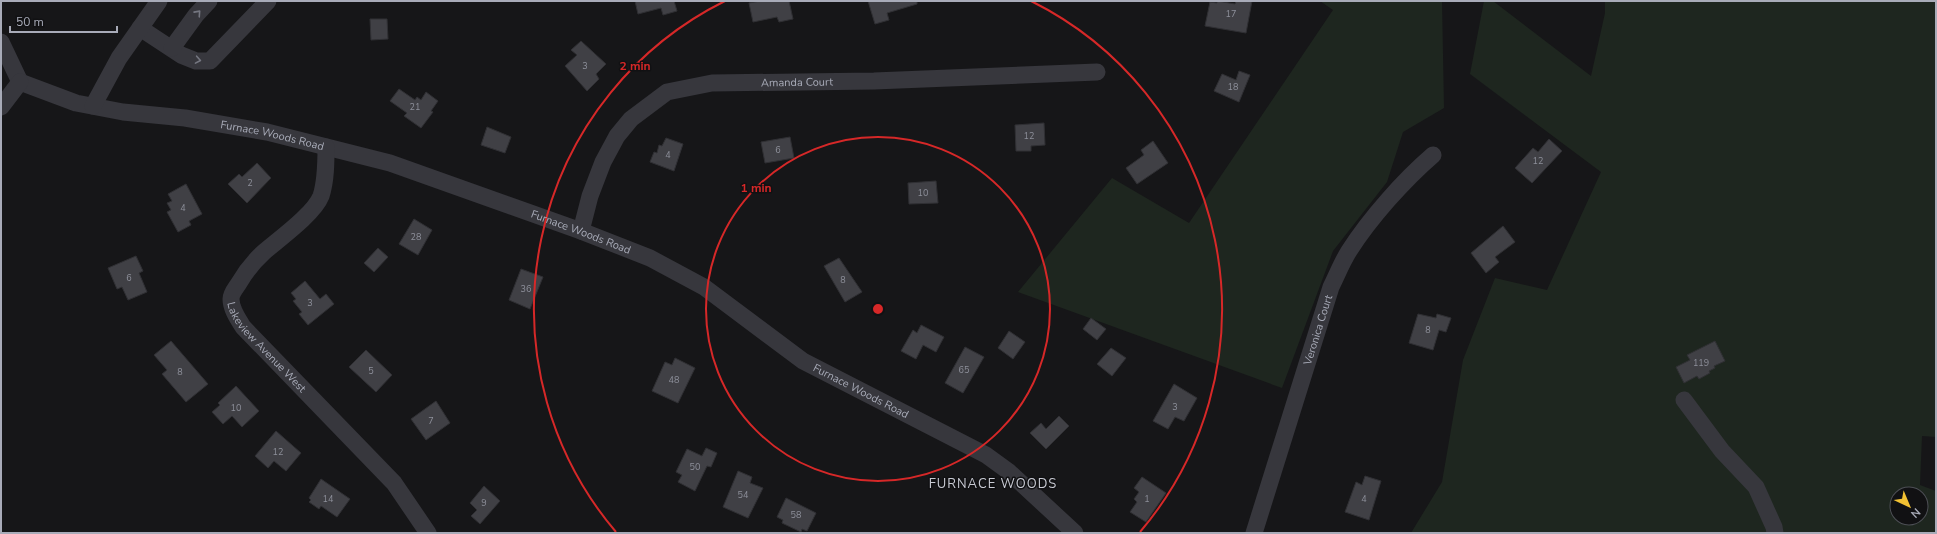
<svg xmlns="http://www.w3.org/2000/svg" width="1937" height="534" font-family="'Nunito Sans',sans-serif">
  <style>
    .green { fill: #1e261f; fill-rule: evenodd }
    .building { fill: #404045; stroke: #303034 }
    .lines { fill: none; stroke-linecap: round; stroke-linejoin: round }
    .minor { stroke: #37373d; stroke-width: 17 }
    .oneway { stroke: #757781 }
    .ring { fill: none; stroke: #d62828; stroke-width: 2 }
    .labels { text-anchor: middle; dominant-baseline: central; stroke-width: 3; stroke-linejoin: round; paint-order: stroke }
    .number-label { font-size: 9px; fill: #8e909b }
    .street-label { font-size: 11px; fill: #a8abb8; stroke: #111113 }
    .quarter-label { font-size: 13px; letter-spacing: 1px; fill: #c9cbd4; stroke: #111113 }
    .centre { fill: #d62828; stroke: #111113; stroke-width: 2 }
    .ring-label { font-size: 12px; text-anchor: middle; font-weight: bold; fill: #d62828; stroke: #111113; stroke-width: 3; stroke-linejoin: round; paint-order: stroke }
  </style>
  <rect width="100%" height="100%" fill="#161618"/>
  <!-- green -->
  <path class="green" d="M1320 1H1442L1444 108 1403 132 1387 182 1333 251 1282 388 1018 292 1112 178 1189 223 1333 10Z
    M1484 1H1493L1591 76 1605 13V1H1936V437L1922 436 1920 485 1936 491V533H1411L1442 482 1463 360 1495 278 1547 290 1601 172 1470 74ZM1897 494H1921V518H1897Z"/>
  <!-- building -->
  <path class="building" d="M635 1H674L677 11 663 15 661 8 638 14Z
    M760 1H789L793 19 779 22 777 17 753 22 749 3Z
    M868 1H917V4L887 13 889 20 875 24Z
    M1217 1 1235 4 1236 1H1252L1246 33 1205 26 1210 2 1217 3Z
    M370 19H387L388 39 371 40Z
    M581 41 606 64 596 74 599 79 587 91 565 66 577 55 571 50Z
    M1239 71 1250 75 1239 102 1214 91 1222 74 1236 80Z
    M399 89 415 100 417 97 421 100 426 92 438 101 431 111 433 112 421 128 404 116 407 113 390 101Z
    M1044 123 1045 145 1031 146V151H1016L1015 125Z
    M487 127 511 137 505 153 481 145Z
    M790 137 794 158 765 163 761 142Z
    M666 138 683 144 674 171 650 162 654 152 657 153 659 145 662 146Z
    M1549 139 1562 151 1532 183 1515 168 1533 148 1538 152Z
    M1153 141 1168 163 1137 184 1126 168 1144 155 1141 150Z
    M257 163 271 178 247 203 228 184 239 174 242 177Z
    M936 181 938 203 909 204 908 183Z
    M186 184 202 214 189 221 191 225 178 232 167 212 171 210 167 203 172 201 168 194Z
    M414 219 432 230 418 255 399 244Z
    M1503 226 1515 242 1495 257 1499 262 1486 273 1471 253Z
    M378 248 388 257 374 272 364 263Z
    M136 256 143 271 139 273 147 292 128 300 122 287 117 289 108 268Z
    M839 258 862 292 845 302 824 266Z
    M521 269 543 277 530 309 509 300Z
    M305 281 320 299 326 294 334 304 308 325 299 314 302 312 293 301 296 299 291 293Z
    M1418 314 1436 318 1437 314 1451 318 1446 332 1439 330 1433 350 1409 343Z
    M1091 318 1106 329 1097 340 1083 329Z
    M921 325 944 337 936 352 923 345 916 359 901 351 913 330 917 333Z
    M1009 331 1025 342 1013 359 998 348Z
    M171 341 208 384 186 402 162 374 167 370 154 355Z
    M1715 341 1725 361 1714 366 1715 368 1709 371 1710 373 1699 379 1697 376 1684 383 1676 367 1690 360 1687 355Z
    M965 347 984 357 963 393 945 383Z
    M1111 348 1126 358 1112 376 1097 364Z
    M366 350 392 375 376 392 349 367Z
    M675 358 695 368 678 403 652 391 665 362 672 365Z
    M1174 384 1197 398 1184 421 1175 417 1168 429 1153 421Z
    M236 386 259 411 242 427 232 416 223 424 212 412 220 405 218 403Z
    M436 401 450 423 426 440 411 419Z
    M1059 416 1069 426 1046 449 1030 433 1041 423 1046 429Z
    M276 431 301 453 286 471 274 461 268 468 255 456Z
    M706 448 717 453 711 467 707 466 695 491 678 482 682 475 676 472 687 449 702 456Z
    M738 471 752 477 750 483 763 488 748 518 723 507Z
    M1365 476 1381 481 1369 520 1345 512 1356 482 1362 485Z
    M1142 477 1166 493 1146 522 1130 512 1137 502 1134 499 1139 492 1134 488Z
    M321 479 350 499 337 517 321 506 319 509 309 502 311 500 309 498Z
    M484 486 500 501 480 524 471 516 477 510 470 503Z
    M786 498 816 513 807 531 802 529 801 532 782 523 783 520 777 517Z"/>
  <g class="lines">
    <!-- minor -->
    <g class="minor">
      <path d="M140 28 181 55 196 61H210L268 1"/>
      <path d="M1 42 20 82"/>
      <path d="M172 48 196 15 209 1"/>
      <path id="s1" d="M20 82 76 103 123 112 185 118 267 132 390 163 581 231 650 258 704 287 803 361 986 455 1008 471 1075 533"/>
      <path d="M93 106 119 58 159 1"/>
      <path d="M1 107 20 82"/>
      <path id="s2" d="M326 147C326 162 326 181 321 196 314 214 279 239 264 252 254 261 246 271 239 283 236 288 231 293 231 299 231 309 238 319 243 327L394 483 428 533"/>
      <path id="s3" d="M581 231 590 196 603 162 617 136 631 119 667 92 712 83 874 81 1097 72"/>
      <path d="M1684 400 1722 451 1756 487 1774 527 1775 533"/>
      <path id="s4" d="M1254 533 1331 287C1337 275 1342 262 1349 251 1370 218 1404 180 1433 155"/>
    </g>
  </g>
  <!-- one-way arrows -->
  <defs><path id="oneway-chevron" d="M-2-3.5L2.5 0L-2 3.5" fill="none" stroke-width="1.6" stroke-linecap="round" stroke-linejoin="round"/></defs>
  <g class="oneway">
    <use href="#oneway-chevron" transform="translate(198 13) rotate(-48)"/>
    <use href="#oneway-chevron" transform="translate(198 60) rotate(10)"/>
  </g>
  <!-- distance rings -->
  <g class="ring">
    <circle cx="878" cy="309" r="172"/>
    <path d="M616 532A344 344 0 0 1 725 1M1031 1A344 344 0 0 1 1140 532"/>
  </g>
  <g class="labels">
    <!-- number labels -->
    <g class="number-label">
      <text x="1231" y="14">17</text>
      <text x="585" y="66">3</text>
      <text x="1233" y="87">18</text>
      <text x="415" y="107">21</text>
      <text x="1029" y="136">12</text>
      <text x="778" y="150">6</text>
      <text x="668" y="155">4</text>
      <text x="1538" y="161">12</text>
      <text x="250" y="183">2</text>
      <text x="923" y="193">10</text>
      <text x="183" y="208">4</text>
      <text x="416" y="237">28</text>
      <text x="129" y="278">6</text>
      <text x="843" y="280">8</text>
      <text x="526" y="289">36</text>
      <text x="310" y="303">3</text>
      <text x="1428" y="330">8</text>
      <text x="1701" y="363">119</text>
      <text x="964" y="370">65</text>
      <text x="371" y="371">5</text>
      <text x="180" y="372">8</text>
      <text x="674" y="380">48</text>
      <text x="1175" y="407">3</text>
      <text x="236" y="408">10</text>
      <text x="431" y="421">7</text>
      <text x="278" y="452">12</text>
      <text x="695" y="467">50</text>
      <text x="743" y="495">54</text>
      <text x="328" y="499">14</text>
      <text x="1147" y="499">1</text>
      <text x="1364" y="499">4</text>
      <text x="484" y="503">9</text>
      <text x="796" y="515">58</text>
    </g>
    <!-- street labels -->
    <g class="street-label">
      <text stroke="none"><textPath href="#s3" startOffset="300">Amanda Court</textPath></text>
      <text stroke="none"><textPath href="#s1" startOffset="259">Furnace Woods Road</textPath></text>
      <text stroke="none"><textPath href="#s1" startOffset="583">Furnace Woods Road</textPath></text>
      <text stroke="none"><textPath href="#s4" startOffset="213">Veronica Court</textPath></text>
      <text stroke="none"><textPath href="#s2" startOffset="249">Lakeview Avenue West</textPath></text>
      <text stroke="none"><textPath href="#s1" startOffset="907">Furnace Woods Road</textPath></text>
    </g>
    <!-- quarter labels -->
    <g class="quarter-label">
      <text x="993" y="484">FURNACE WOODS</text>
    </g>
  </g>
  <circle cx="878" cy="309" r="6" class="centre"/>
  <g class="ring-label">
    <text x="635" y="70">2 min</text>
    <text x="756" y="192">1 min</text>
  </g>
  <!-- border -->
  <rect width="1937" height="534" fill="none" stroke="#a8abb8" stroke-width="4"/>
  <!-- north arrow -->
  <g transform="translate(1909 506) rotate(136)"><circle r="19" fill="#111113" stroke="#4d4f55"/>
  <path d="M0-3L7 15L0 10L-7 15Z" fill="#f2c133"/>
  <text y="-6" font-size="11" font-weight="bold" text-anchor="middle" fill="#a8abb8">N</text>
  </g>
  <!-- scale -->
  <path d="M10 26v6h107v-6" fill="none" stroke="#a8abb8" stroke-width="2"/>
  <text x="16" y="26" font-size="12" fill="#a8abb8" stroke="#111113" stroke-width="3" paint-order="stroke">50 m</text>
</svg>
